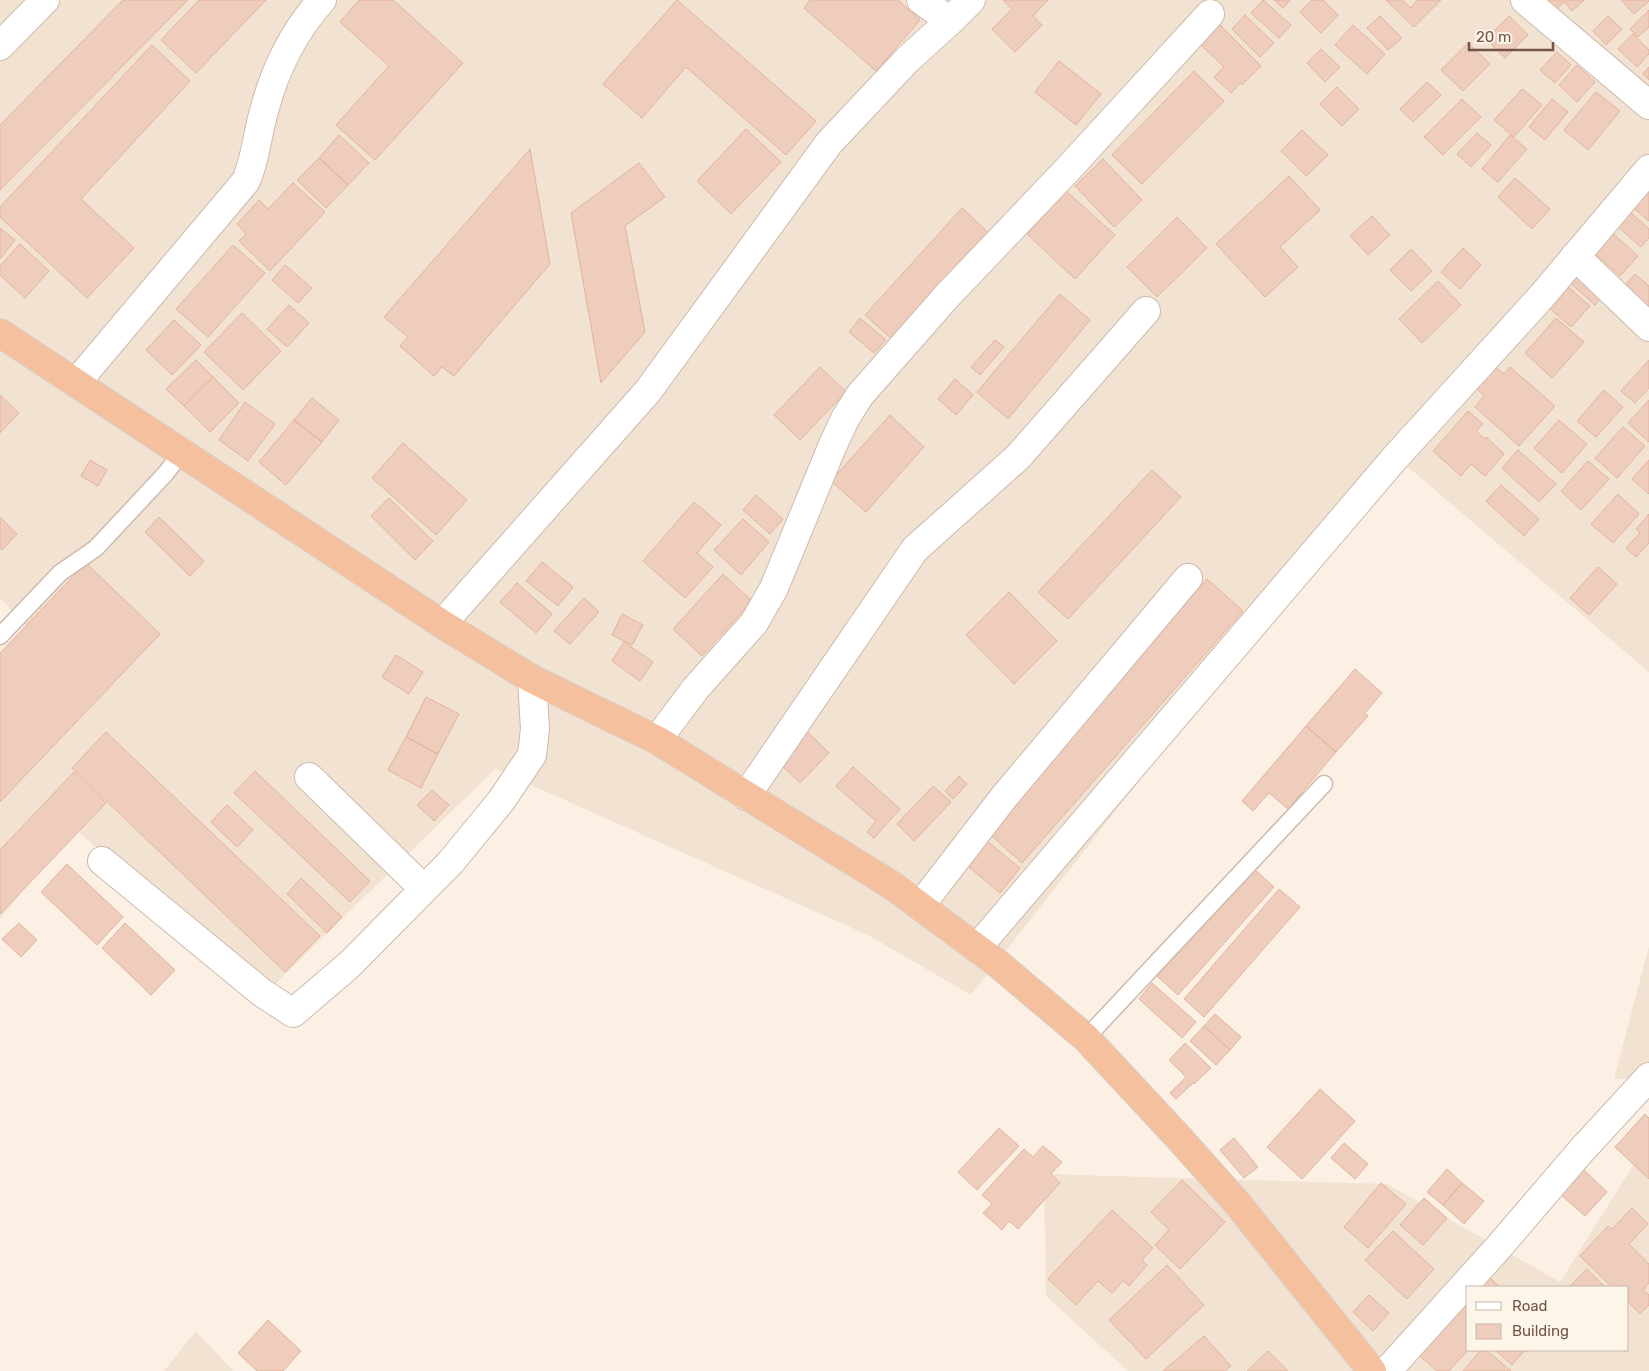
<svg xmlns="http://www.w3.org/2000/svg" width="1649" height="1371" font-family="Rubik,sans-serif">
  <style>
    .residential { fill: #f2e2d2; fill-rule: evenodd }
    .building { fill: #efcdbc; stroke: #e1b39d }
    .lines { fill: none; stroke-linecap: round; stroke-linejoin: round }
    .service-casing { stroke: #cebaad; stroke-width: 19 }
    .minor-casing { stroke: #cebaad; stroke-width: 30 }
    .trunk-casing { stroke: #d8d0cc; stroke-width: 30 }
    .service { stroke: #fff; stroke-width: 16 }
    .minor { stroke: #fff; stroke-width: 28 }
    .trunk { stroke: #f5c09d; stroke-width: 28 }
  </style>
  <rect width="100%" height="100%" fill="#fbf0e3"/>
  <!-- residential -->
  <path class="residential" d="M0 0H1649V672L1403 463 1339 527 971 995 868 935 495 769 266 993 74 828 0 919V778L86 691 0 598Z
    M1649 946V1079H1614Z
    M1649 1140V1371H1128L1046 1296 1044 1174 1387 1184 1560 1282ZM1468 1287H1628V1350H1468Z
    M196 1331 233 1371H164Z"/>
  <!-- building -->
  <path class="building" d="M123 0H188L0 190V125Z
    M199 0H266L196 73 161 40Z
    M359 0H393L463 63 375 160 336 125 389 66 340 22Z
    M677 0 816 121 786 155 686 67 642 118 603 84Z
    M810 0H898L920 20 876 71 804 8Z
    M1003 0H1048L1033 16 1042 25 1015 52 992 29 1012 9Z
    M1263 0 1291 25 1279 38 1251 13Z
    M1274 0H1290L1283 8Z
    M1312 0H1323L1338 15 1321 33 1300 12Z
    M1386 0H1402L1411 8 1417 0H1441L1414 27Z
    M1544 0H1584L1572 11 1564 2 1554 11Z
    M1621 0H1649V1L1634 14Z
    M1649 10V27L1638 37 1630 29Z
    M1245 15 1274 43 1260 57 1232 29Z
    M1380 16 1402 38 1388 50 1367 28Z
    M1509 16 1528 35 1505 58 1486 39Z
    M1608 16 1622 29 1606 45 1593 31Z
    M1220 25 1261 66 1242 85 1240 83 1231 93 1214 77 1224 67 1200 44Z
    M1353 25 1385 54 1367 74 1335 45Z
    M1633 34 1649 50V54L1637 67 1618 49Z
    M1468 43 1490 64 1463 91 1441 70Z
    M152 45 190 81 81 199 134 248 87 298 0 217V207Z
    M1321 49 1340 67 1325 82 1307 63Z
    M1557 52 1571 65 1555 83 1540 70Z
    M1059 61 1101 94 1076 125 1035 92Z
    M1577 65 1595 82 1577 102 1559 85Z
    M1649 67V80L1643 74Z
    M1194 71 1224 101 1142 184 1112 155Z
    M1427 82 1441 95 1413 122 1400 109Z
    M1337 87 1359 109 1342 126 1320 104Z
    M1522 89 1542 105 1514 137 1494 120Z
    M1596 92 1620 111 1588 150 1564 130Z
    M1462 99 1481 117 1443 155 1424 137Z
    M1552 99 1568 112 1545 140 1529 127Z
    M746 129 781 162 731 214 697 181Z
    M1302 130 1328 155 1306 176 1281 151Z
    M1477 133 1491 145 1471 167 1457 154Z
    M339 135 369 163 348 185 319 158Z
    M1510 135 1527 149 1498 182 1482 169Z
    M530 149 550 264 454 376 442 367 434 376 400 346 408 337 384 317Z
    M319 158 348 185 326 208 297 180Z
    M1103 159 1142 200 1114 227 1075 186Z
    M639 163 665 197 625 226 645 332 601 383 571 213Z
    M1289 176 1320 210 1280 247 1298 267 1265 297 1216 244Z
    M1515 178 1550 209 1532 229 1498 197Z
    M293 183 325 212 270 271 239 241 246 234 237 224 259 200 268 209Z
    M1649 186V221L1631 206Z
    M1066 191 1115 235 1075 279 1027 234Z
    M962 208 989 233 893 340 865 315Z
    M1629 211 1649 229V238L1641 247 1616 225Z
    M1372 216 1390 235 1368 255 1350 236Z
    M1177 217 1207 248 1157 297 1127 267Z
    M0 228 15 240 0 259Z
    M1610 231 1638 256 1620 276 1592 251Z
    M20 244 49 271 25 298 0 275V266Z
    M233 245 265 273 208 337 176 309Z
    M1463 248 1481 265 1460 289 1441 272Z
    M1411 249 1432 271 1411 291 1390 270Z
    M285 265 312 288 298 303 272 280Z
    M1582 267 1608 290 1595 305 1569 282Z
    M1635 274 1649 286V314L1620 291Z
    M1438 281 1461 305 1422 343 1399 319Z
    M1565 284 1590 306 1571 327 1546 305Z
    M1060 294 1090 320 1008 419 977 392Z
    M289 305 309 323 287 347 267 329Z
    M242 313 281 351 243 390 204 352Z
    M860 318 886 340 874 353 849 332Z
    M1556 318 1584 342 1552 378 1525 353Z
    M174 320 201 345 172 375 146 350Z
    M995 340 1004 347 980 375 971 367Z
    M196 360 213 377 184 406 166 389Z
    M1649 360V388L1635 403 1621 391Z
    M1493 365 1504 374 1510 367 1555 406 1519 446 1475 407 1484 396 1474 386Z
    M820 367 846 392 800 440 774 415Z
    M213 377 239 403 210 432 184 406Z
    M955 379 973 395 956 415 938 399Z
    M1604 390 1623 407 1596 437 1577 421Z
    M0 395 19 413 0 433Z
    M312 398 339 420 322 442 294 420Z
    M1649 400V442L1628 423Z
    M245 402 275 424 248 461 219 440Z
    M1468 411 1483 424 1476 431 1485 439 1486 437 1504 454 1485 476 1471 464 1461 476 1433 451Z
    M890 415 924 447 866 512 831 481Z
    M294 420 322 442 286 485 259 462Z
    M1559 420 1587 444 1562 473 1534 448Z
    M1623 427 1645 446 1617 478 1595 458Z
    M403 443 467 500 436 535 372 478Z
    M1518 450 1556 484 1539 502 1502 468Z
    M90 460 107 470 98 486 81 476Z
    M1649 460V494L1632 479Z
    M1588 461 1609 479 1581 510 1561 491Z
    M1152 470 1181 497 1068 619 1038 592Z
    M1501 485 1539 519 1524 536 1486 501Z
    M1618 494 1639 514 1613 543 1591 524Z
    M756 495 783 519 770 534 743 510Z
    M389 498 433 541 415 560 371 516Z
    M694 502 721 525 697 553 713 567 685 598 643 561Z
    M1649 514V543L1636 557 1626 548 1640 533 1636 529Z
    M0 517 17 534 2 550 0 548Z
    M159 517 204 561 190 576 145 532Z
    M743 519 769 542 741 575 714 550Z
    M542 562 573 587 558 606 526 581Z
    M86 563 160 634 0 802V653Z
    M1598 567 1617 584 1589 615 1570 598Z
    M723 574 752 601 702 656 673 629Z
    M1207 579 1243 611 1022 863 986 831Z
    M517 583 552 614 536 633 500 602Z
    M1009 592 1057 641 1014 684 966 635Z
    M584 598 599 612 570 644 554 631Z
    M622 614 643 625 632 645 612 635Z
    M624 642 653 662 640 681 612 661Z
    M396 655 423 672 409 694 382 677Z
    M1355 669 1382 693 1365 713 1368 716 1336 752 1306 726Z
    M426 697 459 714 438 754 406 737Z
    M1306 726 1336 752 1288 809 1269 793 1253 811 1242 801Z
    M806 730 829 753 800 783 777 761Z
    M106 732 320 936 285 972 72 768Z
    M406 737 438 754 421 788 388 770Z
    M853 767 900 809 874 838 867 832 876 821 836 786Z
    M255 771 370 881 350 902 234 793Z
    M74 772 106 803 0 914V850Z
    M959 776 967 784 953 799 945 791Z
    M933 786 951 802 914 841 897 824Z
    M432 790 449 805 434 821 417 805Z
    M227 805 253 830 237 847 211 822Z
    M983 838 1020 868 1000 893 963 862Z
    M67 864 123 917 97 945 41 892Z
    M1253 868 1274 887 1178 995 1157 976Z
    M301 878 342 917 327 933 287 894Z
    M1279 889 1300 907 1204 1017 1184 999Z
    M19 923 37 940 21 957 2 939Z
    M125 923 175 970 151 995 102 948Z
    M1152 983 1196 1022 1182 1038 1139 999Z
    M1215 1014 1241 1037 1230 1050 1204 1026Z
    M1204 1026 1230 1050 1216 1065 1190 1041Z
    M1185 1043 1211 1068 1194 1084 1193 1083 1176 1099 1170 1093 1186 1077 1169 1060Z
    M1320 1089 1355 1121 1302 1179 1267 1147Z
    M1645 1114 1649 1118V1179L1615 1147Z
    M999 1128 1019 1146 977 1190 958 1172Z
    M1234 1138 1258 1167 1244 1178 1220 1150Z
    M1344 1143 1368 1164 1355 1179 1331 1158Z
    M1043 1146 1062 1162 1051 1174 1060 1183 1018 1229 1009 1221 1002 1230 983 1213 992 1204 982 1195 1024 1149 1033 1157Z
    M1582 1168 1607 1192 1585 1216 1559 1193Z
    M1447 1169 1462 1183 1443 1205 1427 1192Z
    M1182 1180 1225 1222 1180 1269 1155 1245 1169 1230 1151 1212Z
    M1381 1183 1406 1204 1368 1248 1344 1227Z
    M1462 1183 1484 1201 1464 1224 1443 1205Z
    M1424 1198 1447 1218 1423 1245 1400 1225Z
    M1632 1208 1648 1224 1629 1244 1649 1264V1283L1643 1290 1649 1295V1305L1640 1314 1628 1302V1287H1612L1580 1256 1608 1226 1612 1229Z
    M1112 1210 1153 1248 1142 1260 1147 1265 1129 1286 1123 1281 1112 1293 1098 1281 1076 1305 1048 1279Z
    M1393 1231 1434 1269 1407 1299 1365 1260Z
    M1167 1265 1204 1305 1146 1359 1109 1320Z
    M1587 1269 1605 1287H1569Z
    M1484 1273 1500 1287H1471Z
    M1369 1295 1389 1313 1373 1331 1353 1312Z
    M1465 1304 1468 1306V1350L1449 1371H1437L1420 1356Z
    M268 1320 301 1351 283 1371H257L238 1353Z
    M1204 1336 1231 1366 1225 1371H1163Z
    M1481 1350H1486L1511 1371H1463Z
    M1495 1350H1525L1512 1365Z
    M1268 1351 1288 1371H1247Z"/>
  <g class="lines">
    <!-- service casing -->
    <g class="service-casing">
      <path id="service" d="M0 636 60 573 96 548 166 473 181 453
        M1086 1038 1324 784"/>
    </g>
    <!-- minor casing -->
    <g class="minor-casing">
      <path id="minor" d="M1525 0 1649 105
        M950 21 971 0
        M0 46 45 0
        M1575 256 1649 327
        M76 383 246 181C256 158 257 135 264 111 275 69 293 32 322 0
        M442 624 648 391 829 143 908 59 950 21 921 0
        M657 740 696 688 754 623 774 588 832 447 845 419 860 395 947 296 1069 168 1210 14
        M309 777 424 889
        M746 796 915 549 1018 457 1146 311
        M102 861 261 992 293 1013 349 965 450 863 501 801 532 755 535 729 532 679
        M920 906 1004 797 1188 578
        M977 948 1394 459 1542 296 1649 169
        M1387 1371 1497 1249 1581 1151 1649 1077"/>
    </g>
    <!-- trunk casing -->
    <g class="trunk-casing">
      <path id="trunk" d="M0 333 442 624 532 679 657 740 893 886 997 963 1086 1038 1179 1138 1237 1203 1372 1371"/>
    </g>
    <!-- service -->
    <use href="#service" class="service"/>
    <!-- minor -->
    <use href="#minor" class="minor"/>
    <!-- trunk -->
    <use href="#trunk" class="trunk"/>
  </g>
  <!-- legend -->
  <rect x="1466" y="1286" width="162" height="65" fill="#fef5e9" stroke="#c6b5a9"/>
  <rect x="1476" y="1302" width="25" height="8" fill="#ffffff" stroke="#c6b5a9"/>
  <text x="1512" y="1311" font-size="15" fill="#72564a">Road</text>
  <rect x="1476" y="1324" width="25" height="15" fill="#efcdbc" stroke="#c6b5a9"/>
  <text x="1512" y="1336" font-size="15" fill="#72564a">Building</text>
  <!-- scale -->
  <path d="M1469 42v8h84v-8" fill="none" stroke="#72564a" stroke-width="2.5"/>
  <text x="1476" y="42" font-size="15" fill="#72564a" stroke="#fef5e9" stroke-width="4" paint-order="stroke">20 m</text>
</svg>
